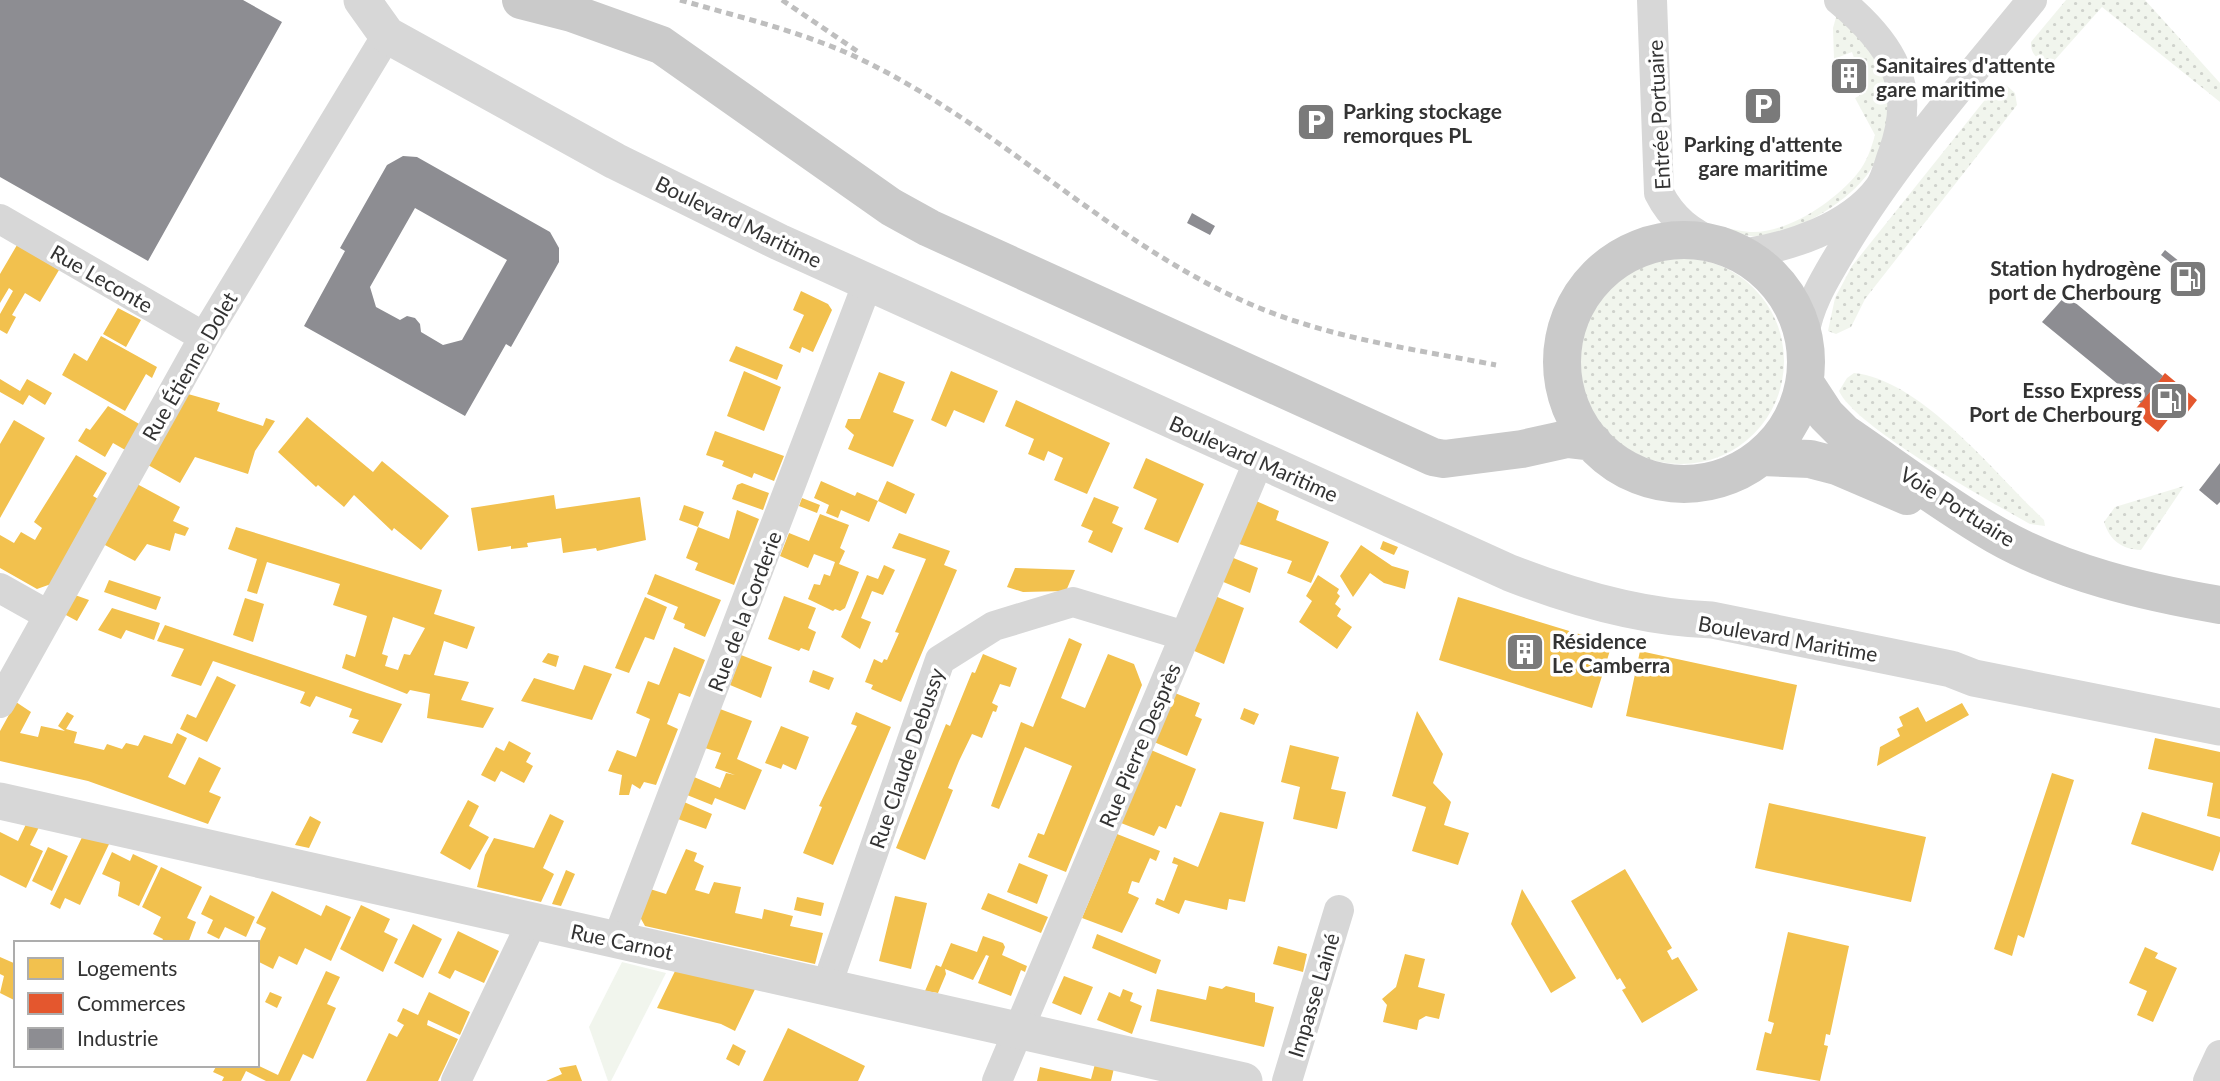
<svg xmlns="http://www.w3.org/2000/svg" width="2220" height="1081" font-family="Lato,sans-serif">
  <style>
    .green { fill: url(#green-dots) }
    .pitch { fill: #f1f5ed }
    .homes { fill: #f2c14e; fill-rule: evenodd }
    .shops { fill: #e4572e }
    .industry { fill: #8d8d92; fill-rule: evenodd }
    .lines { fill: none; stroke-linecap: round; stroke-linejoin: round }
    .minor { stroke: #d7d7d7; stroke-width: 30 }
    .tertiary { stroke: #d7d7d7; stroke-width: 37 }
    .primary { stroke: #cacaca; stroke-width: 38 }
    .rail { stroke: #bebebe; stroke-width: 5; stroke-dasharray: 7 5; stroke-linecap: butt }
    .labels { text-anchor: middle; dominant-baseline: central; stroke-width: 7; stroke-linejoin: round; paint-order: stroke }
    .poi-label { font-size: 21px; font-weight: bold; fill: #333; stroke: #fff; text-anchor: start }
    .street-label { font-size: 21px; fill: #333; stroke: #fff }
  </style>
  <defs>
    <pattern id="green-dots" width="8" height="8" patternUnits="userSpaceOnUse" patternTransform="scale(1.75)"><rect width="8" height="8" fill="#f1f5ed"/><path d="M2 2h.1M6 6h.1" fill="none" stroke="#cfd2cc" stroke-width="1.8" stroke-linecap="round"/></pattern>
  </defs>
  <rect width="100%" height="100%" fill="#fff"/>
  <!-- green -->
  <path class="green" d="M2066 0H2145L2220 83V102L2102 7 2053 62C2040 63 2030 55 2031 42Z
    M1838 10C1860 38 1887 65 1889 102 1890 123 1882 152 1871 169 1852 200 1795 235 1759 236 1744 237 1731 232 1718 226 1728 228 1739 231 1750 232 1787 234 1835 201 1857 174 1867 162 1871 149 1875 135L1855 98 1866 92 1852 52 1834 59 1833 28Z
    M2006 85 2015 93 2017 105 1865 299 1851 327 1836 334 1828 331 1835 298 1852 266 1992 91Z
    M1578 361a103 103 0 1 1 206 0a103 103 0 1 1-206 0Z
    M1854 373C1922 380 1995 474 2044 520L2045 526 2030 524C1990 501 1856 428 1839 391L1847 378Z
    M2184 486 2141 550C2122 549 2110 541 2104 522L2115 507Z"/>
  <!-- pitch -->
  <path class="pitch" d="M622 962 666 973 611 1081H608L589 1027Z"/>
  <!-- homes -->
  <path class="homes" d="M17 245 59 270 40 302 25 293 12 315 16 317 7 334 0 330V314L13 291 9 288 0 303V274Z
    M801 291 828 304 832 310 813 352 802 347 800 353 789 348 804 315 793 310Z
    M118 308 141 320 126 347 103 334Z
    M101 336 157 367 152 378 146 374 125 411 62 375 74 353 87 361Z
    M736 346 783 365 777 380 729 361Z
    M744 371 781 387 764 431 727 416Z
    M951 371 998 391 984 423 954 410 946 427 931 420Z
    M879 372 905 382 893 412 914 420 893 467 848 449 854 435 845 427 848 419H860Z
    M0 379 20 391 27 379 52 393 45 405 29 395 23 405 0 392Z
    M188 394 220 403 217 411 263 426 266 418 275 421 255 451 248 474 195 457 180 483 148 465Z
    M1016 400 1110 443 1087 494 1054 480 1063 458 1048 451 1044 461 1028 454 1034 439 1005 426Z
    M108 406 141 425 127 451 113 443 105 457 78 441 86 428 90 430Z
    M307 417 373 472 382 461 449 516 421 550 394 528 392 531 354 495 344 507 318 485 316 487 278 452Z
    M14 420 45 438 0 518V444Z
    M715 431 784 456 774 481 754 473 752 478 722 466 724 461 706 455Z
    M76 455 107 473 93 496 100 500 51 584 37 589 0 568V535L14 543 21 532 35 540 42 528 34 522Z
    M1146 458 1204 484 1178 543 1144 529 1157 499 1133 488Z
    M821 481 855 496 857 492 878 501 869 522 841 510 838 518 826 513 829 505 814 498Z
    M887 481 915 494 906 514 878 501Z
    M742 483 769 493 763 510 732 499 737 485Z
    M137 484 180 507 173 521 189 528 185 536 175 533 170 551 147 544 135 561 103 544Z
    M554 495 556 509 640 497 646 540 597 551 596 548 563 553 561 538 527 543 528 547 511 549V546L478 551 471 508Z
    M1094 497 1119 507 1112 523 1123 528 1112 553 1088 542 1093 531 1081 526Z
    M802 498 820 505 817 513 799 506Z
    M1254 500 1279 511 1276 520 1329 542 1311 583 1287 573 1292 561 1236 543Z
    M684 505 704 512 698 527 679 520Z
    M737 510 759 519 734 585 695 570 698 563 686 558 698 527 729 539Z
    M820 514 849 525 840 548 845 551 839 564 859 572 845 608 840 611 835 609 833 611 808 599 814 584 820 585 824 574 830 576 835 562 814 554 808 568 780 556 789 533 809 541Z
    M236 527 442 590 434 614 475 627 467 649 444 641 434 675 469 682 461 700 494 708 483 728 427 718 430 694 410 690 407 694 342 668 346 654 355 657 367 616 333 605 340 584 267 562 257 594 247 591 257 559 228 549ZM393 617 425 628 410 655 404 654 398 670 385 666 388 656 382 654Z
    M899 533 950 551 944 565 957 570 901 702 871 689 873 685 865 682 874 659 882 663 884 659 887 660 899 633 895 632 926 559 892 548Z
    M1383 541 1398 547 1394 555 1380 549Z
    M1361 545 1392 566 1409 571 1405 589 1384 583 1370 573 1353 597 1340 576Z
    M1231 557 1258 568 1250 593 1221 581Z
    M884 565 895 570 883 595 872 591 861 618 871 622 860 649 841 637 867 575 878 579Z
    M1015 568 1075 570 1066 591 1023 592 1007 587Z
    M655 574 721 600 705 637 684 628 685 624 673 619 678 607 647 594Z
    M1318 575 1339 589 1337 593 1340 596 1335 604 1341 609 1337 616 1352 627 1337 649 1299 622 1312 601 1306 596Z
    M109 580 161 597 156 610 104 592Z
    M75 595 89 600 77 621 64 614Z
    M784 596 816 608 808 628 816 632 809 651 801 648 799 651 768 639Z
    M1215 596 1244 608 1224 664 1192 650Z
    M645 597 667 607 654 640 645 637 629 673 615 668Z
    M1458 597 1612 644 1592 708 1439 660Z
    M245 598 264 604 253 642 233 635Z
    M112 608 160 623 154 640 126 630 121 639 98 630Z
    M165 625 367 693 402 704 382 743 352 733 359 720 349 717 352 709 316 696 310 707 300 703 305 692 213 661 201 686 171 676 184 649 157 641Z
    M1069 638 1082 644 1061 698 1085 708 1108 654 1134 664 1142 685 1066 872 1028 857 1038 833 1044 835 1072 766 1025 747 999 809 991 806 1021 722 1033 727Z
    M674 647 705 660 690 697 679 693 667 724 678 729 656 785 644 782 640 789 632 784 629 795H619L622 775 608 771 617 750 636 757 650 719 636 713 648 681 659 685Z
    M1640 651 1797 685 1783 750 1626 716Z
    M548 653 559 656 556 667 542 662Z
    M983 654 1017 668 1010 687 1000 684 992 703 998 706 996 712 993 711 982 738 972 734 959 761 948 788 953 790 925 860 896 848 946 724 950 726 972 672 975 673Z
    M741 655 772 667 761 698 730 685Z
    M584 665 612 674 592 720 521 701 534 678 574 690Z
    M813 670 834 678 829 690 809 682Z
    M217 676 236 685 207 742 180 729 187 714 196 718Z
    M1175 693 1200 703 1195 716 1202 719 1187 756 1154 742Z
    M16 702 31 712 20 733 38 737 41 726 65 731 58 726 67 712 74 716 66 729 77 732 74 743 104 750 107 744 122 749 126 743 138 746 144 735 172 744 177 733 187 738 168 777 185 785 199 757 221 768 209 792 221 797 208 824 88 781 0 761V731Z
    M1962 703 1969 715 1877 766 1880 747 1900 736 1897 729 1903 726 1899 717 1918 707 1926 722Z
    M1244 708 1259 714 1254 725 1240 719Z
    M720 709 752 721 737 759 762 770 745 810 715 798 712 805 687 795 694 777 720 788 726 773 735 775 715 768 721 753 705 748Z
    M1417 711 1443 754 1433 783 1451 802 1444 825 1469 833 1458 865 1412 851 1426 807 1392 796Z
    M856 712 891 727 833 865 803 853 822 807 819 806 857 726 851 724Z
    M781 726 809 737 796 770 783 764 781 769 765 763Z
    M2155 738 2220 752V819L2207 816 2213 783 2148 769Z
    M509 741 531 753 526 762 533 766 524 783 501 771 495 782 481 775 496 747 504 751Z
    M1290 745 1339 757 1331 789 1346 792 1337 829 1293 819 1300 787 1281 782Z
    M1151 750 1196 769 1181 807 1176 805 1166 829 1159 826 1154 836 1121 823Z
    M2052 773 2074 780 2024 938 2018 935 2012 956 1994 949Z
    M468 800 479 806 469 826 489 837 470 870 440 853Z
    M684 802 712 814 706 829 678 819Z
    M1769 803 1926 837 1911 902 1755 868Z
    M1220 812 1264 822 1245 902 1229 899 1227 910 1185 900 1179 914 1155 904 1157 898 1164 901 1178 865 1172 863 1174 857 1198 867Z
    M2142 812 2220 837V851L2213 871 2131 844Z
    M550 814 564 821 543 868 554 874 541 902 477 887 485 855 494 838 534 848Z
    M310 816 321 822 309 848 295 845Z
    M28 820 40 825 30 845 43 851 26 888 0 875V832L18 841Z
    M85 831 110 842 80 905 65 898 60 909 50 904Z
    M1117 834 1160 851 1156 861 1150 858 1139 883 1132 881 1128 893 1139 898 1122 933 1082 918Z
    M48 847 68 856 52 891 32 881Z
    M686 849 697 853 694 861 704 866 695 890 709 894 714 882 741 887 735 913 762 919 764 909 793 916 790 926 823 933 815 964 645 926 640 917 650 889 666 894Z
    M112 852 130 861 133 854 158 866 139 906 118 896 120 882 102 874Z
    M1019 863 1048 875 1037 904 1007 892Z
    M161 867 202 887 187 918 196 922 188 943H161L163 939 153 934 161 917 142 907Z
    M1625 869 1672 948 1667 951 1672 960 1678 957 1698 990 1642 1023 1622 990 1626 988 1620 978 1617 980 1571 901Z
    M566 870 575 874 561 906 552 904Z
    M1522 889 1576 978 1551 993 1511 924Z
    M272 891 321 916 326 905 351 917 331 961 305 948 297 965 279 956 273 969 257 961V947L266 928 256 923Z
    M988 893 1048 917 1041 933 981 909Z
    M210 895 255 917 246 937 225 927 219 939 207 933 213 920 201 914Z
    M895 896 927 903 911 969 879 961Z
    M797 897 824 903 821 916 794 910Z
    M361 905 390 919 384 932 398 939 383 972 340 949Z
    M413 924 442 939 423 978 394 963Z
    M458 931 499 951 484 983 455 970 450 979 438 973Z
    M1788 932 1849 946 1830 1035 1826 1034 1824 1045 1828 1046 1820 1081 1756 1070 1765 1032 1771 1034 1774 1023 1768 1021Z
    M1097 934 1161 960 1156 974 1092 948Z
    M983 936 1003 943 1005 947 1002 955 1027 966 1025 972 1021 970 1011 996 978 983 989 956 986 955 973 980 945 969 946 974 938 993 925 991 936 965 941 967 951 943 977 952Z
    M1278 946 1307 954 1303 972 1273 964Z
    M2145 947 2158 953 2155 958 2177 968 2153 1022 2137 1015 2147 991 2129 983Z
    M1405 954 1425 959 1418 987 1445 994 1439 1019 1426 1016 1419 1020 1417 1030 1383 1022 1387 1005 1382 999 1396 987Z
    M0 957 16 964V1001L0 993 4 976 0 974Z
    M677 967 757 985 735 1031 721 1024 657 1008Z
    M326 971 340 977 327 1004 336 1008 313 1059 303 1054 290 1081H266L246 1071 241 1081H222L224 1077 213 1072 217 1065H257L278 1075Z
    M1064 976 1093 987 1081 1015 1052 1003Z
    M1209 986 1222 989 1226 986 1255 993V1002L1274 1007 1264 1047 1150 1021 1157 989 1206 1000Z
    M1123 989 1133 993 1130 1001 1142 1006 1132 1034 1097 1020 1109 992 1120 997Z
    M270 992 282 997 277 1008 265 1002Z
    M429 992 470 1012 460 1035 428 1020 427 1025 458 1039 438 1081H366L389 1033 397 1037 404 1025 397 1021 403 1008 418 1015Z
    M788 1028 865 1066 858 1081H763Z
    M733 1044 746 1051 739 1066 726 1059Z
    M1095 1064 1114 1068 1111 1081H1037L1040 1067 1091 1079Z
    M576 1065 582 1081H546L562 1074 559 1068Z"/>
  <!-- shops -->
  <path class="shops" d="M2165 373 2197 400 2183 418 2175 411 2158 432 2133 412Z"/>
  <!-- industry -->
  <path class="industry" d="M0 0H243L282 22 148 261 0 177Z
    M1850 58 1861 87 1850 95 1837 64Z
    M403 156 417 157 550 232 559 248V262L511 347 506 344 465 416 304 326 345 251 340 248 387 165ZM415 208 507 260 462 340 443 345 421 332 420 324 415 318 407 316 400 320 376 307 370 287Z
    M1192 213 1215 226 1210 235 1187 223Z
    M2165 250 2180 262 2176 267 2161 255Z
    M2066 295 2163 376 2141 403 2042 322Z
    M2220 463V502L2217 505 2199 490Z"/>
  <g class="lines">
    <!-- minor -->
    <path class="minor" d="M1652 0 1659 193C1672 219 1691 233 1717 244
      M0 219 204 337
      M1742 254C1789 247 1849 228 1879 188 1886 179 1889 163 1893 153 1918 84 1891 43 1839 0
      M1804 336C1809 302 1828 274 1845 245 1898 157 1967 80 2032 0
      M0 588 48 615
      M0 703 204 337 387 35
      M617 940 868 282
      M827 985 940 660 994 626 1073 602 1185 636
      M456 1081 532 922
      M997 1081 1259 460
      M1287 1081 1339 910
      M2208 1081 2220 1055"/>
    <!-- tertiary -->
    <path class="tertiary" d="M362 0 387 35 615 161 779 242 1510 573C1574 598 1642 618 1712 620L1951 669 1974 678 2220 727
      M0 801 1244 1081"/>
    <!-- primary -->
    <path class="primary" d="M521 0 572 13 661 45 891 207 929 228 1433 457 1444 459 1522 449 1567 439 1593 442
      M1562 362a122 122 0 1 1 244 0a122 122 0 1 1-244 0Z
      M1805 383 1826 415 1844 433C1894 467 1944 505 1996 535 2063 573 2144 592 2220 605
      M1762 457 1810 459 1837 466 1907 496"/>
    <!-- rail -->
    <path class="rail" d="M680 0C739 17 800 31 856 57 997 123 1107 242 1250 304 1328 338 1413 349 1496 365
      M782 0 857 51"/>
  </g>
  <!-- icons -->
  <defs>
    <g id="building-square" transform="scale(2.0125)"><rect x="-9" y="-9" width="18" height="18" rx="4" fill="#7a7a7a" stroke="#fff"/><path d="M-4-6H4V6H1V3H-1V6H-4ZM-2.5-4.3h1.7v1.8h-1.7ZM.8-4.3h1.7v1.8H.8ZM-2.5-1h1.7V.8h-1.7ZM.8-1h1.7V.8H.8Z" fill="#fff"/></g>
    <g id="parking-square" transform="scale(2.0125)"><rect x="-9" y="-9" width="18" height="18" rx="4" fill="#7a7a7a" stroke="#fff"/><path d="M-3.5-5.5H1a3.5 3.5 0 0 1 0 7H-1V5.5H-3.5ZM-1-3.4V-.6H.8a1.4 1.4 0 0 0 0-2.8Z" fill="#fff"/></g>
    <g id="fuel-square" transform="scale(2.0125)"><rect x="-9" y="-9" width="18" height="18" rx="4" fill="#7a7a7a" stroke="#fff"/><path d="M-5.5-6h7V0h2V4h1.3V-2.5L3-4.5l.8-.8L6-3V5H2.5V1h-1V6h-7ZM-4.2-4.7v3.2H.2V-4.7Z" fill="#fff"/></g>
  </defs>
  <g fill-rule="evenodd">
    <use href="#building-square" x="1849" y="76"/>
    <use href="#parking-square" x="1763" y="106"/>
    <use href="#parking-square" x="1316" y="122"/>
    <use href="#fuel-square" x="2188" y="279"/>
    <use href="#fuel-square" x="2169" y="401"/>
    <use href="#building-square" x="1525" y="652"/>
  </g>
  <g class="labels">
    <!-- poi labels -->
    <g class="poi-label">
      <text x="1876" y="64">Sanitaires d'attente<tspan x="1876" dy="24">gare maritime</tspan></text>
      <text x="1343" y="110">Parking stockage<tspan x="1343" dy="24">remorques PL</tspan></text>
      <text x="1763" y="143" text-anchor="middle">Parking d'attente<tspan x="1763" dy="24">gare maritime</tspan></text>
      <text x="2161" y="267" text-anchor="end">Station hydrogène<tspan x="2161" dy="24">port de Cherbourg</tspan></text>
      <text x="2142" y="389" text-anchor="end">Esso Express<tspan x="2142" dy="24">Port de Cherbourg</tspan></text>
      <text x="1552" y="640">Résidence<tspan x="1552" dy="24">Le Camberra</tspan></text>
    </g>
    <!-- street labels -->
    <g class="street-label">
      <text transform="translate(1658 115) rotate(-93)">Entrée Portuaire</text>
      <text transform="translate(739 221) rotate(26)">Boulevard Maritime</text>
      <text transform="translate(102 278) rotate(30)">Rue Leconte</text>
      <text transform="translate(189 366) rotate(-60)">Rue Étienne Dolet</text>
      <text transform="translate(1254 458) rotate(24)">Boulevard Maritime</text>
      <text transform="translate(1958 506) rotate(32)">Voie Portuaire</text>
      <text transform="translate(744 611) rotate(-69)">Rue de la Corderie</text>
      <text transform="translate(1788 638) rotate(10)">Boulevard Maritime</text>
      <text transform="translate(1139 745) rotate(-67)">Rue Pierre Desprès</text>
      <text transform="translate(906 758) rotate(-71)">Rue Claude Debussy</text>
      <text transform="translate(622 941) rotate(12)">Rue Carnot</text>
      <text transform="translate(1313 995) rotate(-73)">Impasse Lainé</text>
    </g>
  </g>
  <!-- legend -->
  <rect x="14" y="941" width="245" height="126" fill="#ffffff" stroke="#adadad" stroke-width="2"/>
  <rect x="28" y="958" width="35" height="21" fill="#f2c14e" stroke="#adadad" stroke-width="2"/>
  <text x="77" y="976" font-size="21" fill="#333333">Logements</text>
  <rect x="28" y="993" width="35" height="21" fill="#e4572e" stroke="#adadad" stroke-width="2"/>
  <text x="77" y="1011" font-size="21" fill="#333333">Commerces</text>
  <rect x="28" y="1028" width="35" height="21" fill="#8d8d92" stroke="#adadad" stroke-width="2"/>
  <text x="77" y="1046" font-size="21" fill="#333333">Industrie</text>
</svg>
